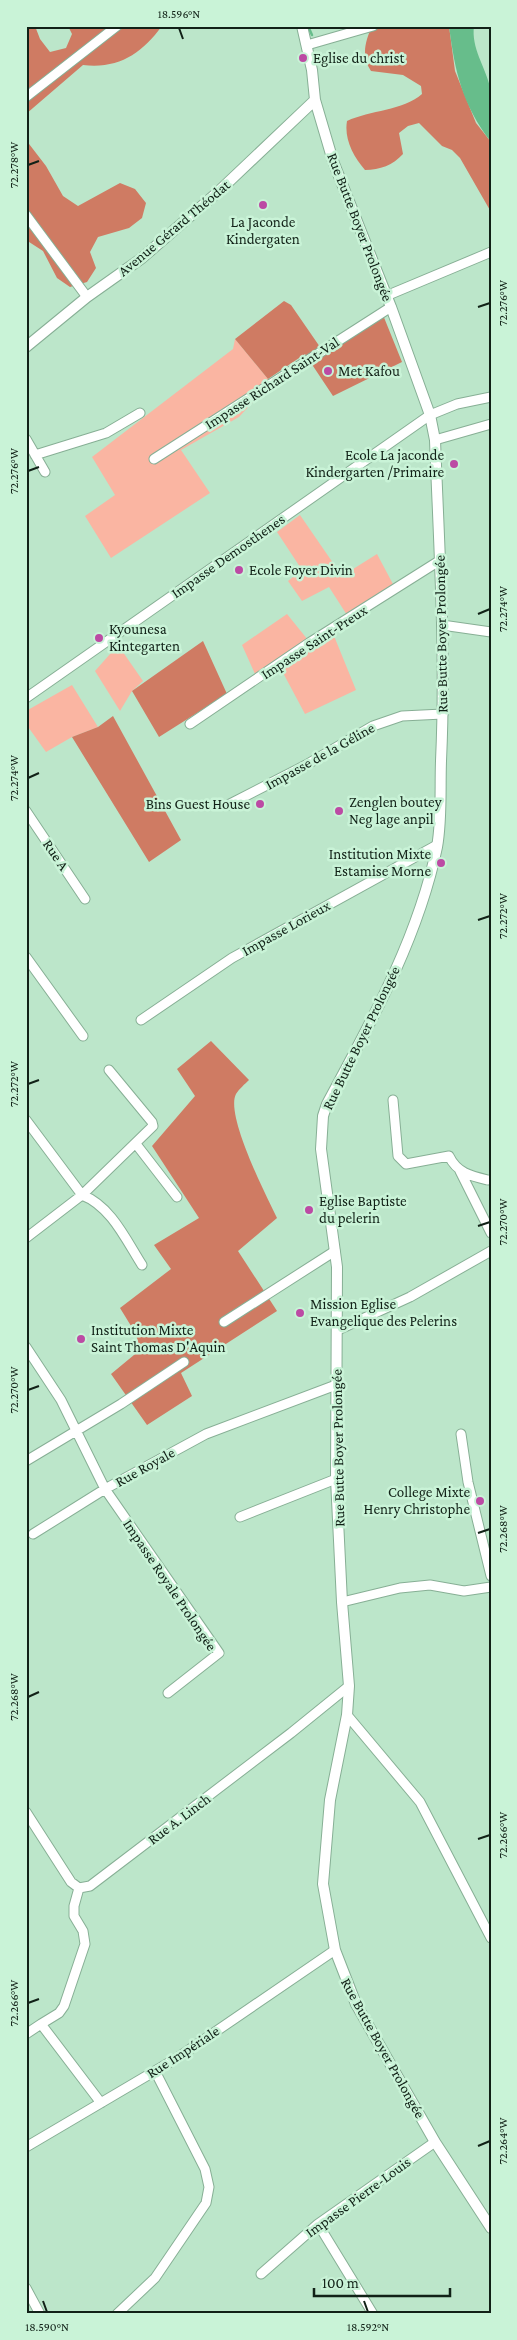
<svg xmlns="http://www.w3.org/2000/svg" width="517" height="2340" font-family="'Crimson Pro',serif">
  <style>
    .green { fill: #fab5a2 }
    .forest { fill: #cf7b63 }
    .water { fill: #67bd8b }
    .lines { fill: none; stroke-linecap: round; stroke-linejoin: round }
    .stream { stroke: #67bd8b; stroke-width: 2.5 }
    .minor-casing { stroke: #87af95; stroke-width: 11 }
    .tertiary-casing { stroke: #87af95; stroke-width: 12 }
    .minor { stroke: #fff; stroke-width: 9 }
    .tertiary { stroke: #fff; stroke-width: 10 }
    .ticks { fill: none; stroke: #112117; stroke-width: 2 }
    .poi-dot { fill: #bc4aa4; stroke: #c9f3d7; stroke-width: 2 }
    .labels { text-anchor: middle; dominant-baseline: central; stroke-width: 5; stroke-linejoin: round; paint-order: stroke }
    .poi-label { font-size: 15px; fill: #112117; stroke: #c9f3d7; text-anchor: start }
    .street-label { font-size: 15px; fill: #112117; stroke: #c9f3d7 }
    .neatline { fill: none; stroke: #112117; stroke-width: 2 }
    .ticks-label { font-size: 12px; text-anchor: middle; fill: #112117 }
  </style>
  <rect width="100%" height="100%" fill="#bce6ca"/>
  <!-- green -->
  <path class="green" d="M235 339 268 379 273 387 252 403 239 417 181 450 210 493 111 558 85 516 115 495 92 457 233 349Z
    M300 515 342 576 377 554 394 586 347 615 329 587 302 601 288 581 302 570 277 532Z
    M287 614 308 640 255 674 242 645Z
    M332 631 356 690 305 714 281 669Z
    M118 645 143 681 132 691 120 711 95 671Z
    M72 685 98 727 72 737 46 752 26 724V711Z"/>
  <!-- forest -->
  <path class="forest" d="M26 26H35L40 39 50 52 66 48 72 34 68 26H162C141 54 119 69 83 65L26 114Z
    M372 26H449L455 71 476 123 491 142V212L460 158 452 150 442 146 419 123 408 126 399 133 403 154C393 165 380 170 365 170 353 156 344 139 347 121 370 110 403 111 422 94L421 86 403 75 371 71C361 56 365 42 372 26Z
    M26 140 46 166 63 196 78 206 120 183 135 189 146 203 142 218 129 228 98 237 90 252 96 268 87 282 70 287 57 278 43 251 26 240Z
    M284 301 291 305 320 347 342 334 383 315 402 362 333 396 305 354 268 379 235 339Z
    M203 641 227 694 159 737 132 691Z
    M113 716 181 840 149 862 72 737 98 727Z
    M211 1041 249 1080C245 1084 239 1089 236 1094 225 1115 266 1195 277 1218L238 1251 277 1311 181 1373 192 1396 147 1425 111 1374 140 1350 136 1334 120 1308 171 1269 154 1245 199 1218 152 1146 195 1096 177 1069Z"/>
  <!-- water -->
  <path class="water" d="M449 26H474C471 48 485 66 490 87 494 101 491 126 491 142 462 104 455 72 449 26Z"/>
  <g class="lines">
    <!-- stream -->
    <path class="stream" d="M308 26 312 35"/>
    <!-- minor casing -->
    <g class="minor-casing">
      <path id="minor" d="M307 45 373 26
        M26 97 117 26
        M26 215 87 297
        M386 296 491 252
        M26 439 45 472
        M435 440 491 424
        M35 455 106 433 140 413
        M154 459 391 307
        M442 625 491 632
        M26 698 430 415 457 404 491 397
        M190 724 309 643 439 561
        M228 805 306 765 373 726 402 716 443 714
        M26 811 85 899
        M26 957 83 1036
        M141 1020 232 958 437 845
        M109 1070 152 1122 153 1126 82 1195C111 1206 126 1240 142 1265
        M393 1100 398 1156 406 1164 449 1156C457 1173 471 1176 488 1180
        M26 1120 82 1195 26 1238
        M136 1144 177 1197
        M460 1171 491 1233
        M224 1322 335 1251
        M338 1330 410 1297 491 1251
        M26 1347 61 1400 105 1489 206 1434 336 1385
        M461 1434 468 1482 491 1576
        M26 1461 121 1404 184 1362
        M240 1517 336 1479
        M33 1534 105 1489 219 1653 168 1693
        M342 1602 400 1588 430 1585 464 1591 491 1587
        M347 1715 420 1802 491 1938
        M26 1812 71 1882 79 1888 90 1886 291 1733 349 1686
        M41 2024 59 2013 64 2006 85 1944 83 1931 74 1916V1906L79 1888
        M26 2034 41 2024 101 2103
        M26 2147 177 2058 335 1950
        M318 2224 373 2314
        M261 2274 318 2224 435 2142
        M26 2288 40 2314
        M117 2314 155 2278 206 2203 209 2187 205 2169 155 2071"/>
    </g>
    <!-- tertiary casing -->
    <g class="tertiary-casing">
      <path id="tertiary" d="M302 26 312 70 315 100 333 161 391 307 430 415 435 440C439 546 446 654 441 761 440 789 442 820 437 847 418 939 371 1022 327 1104L323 1116 321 1149 337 1267 336 1479 342 1602 349 1686 347 1715 330 1800 323 1884 335 1950 356 2004 435 2142 491 2228
        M26 347 87 297 142 258 218 192 315 100"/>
    </g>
    <!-- minor -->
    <use href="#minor" class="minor"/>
    <!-- tertiary -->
    <use href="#tertiary" class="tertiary"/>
  </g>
  <!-- ticks -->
  <path class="ticks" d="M179 28 183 39M28 165 39 161M478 307 490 303M28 471 39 467M478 614 490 609M28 778 39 773M478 920 490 916M28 1084 39 1080M478 1226 490 1222M28 1390 39 1386M478 1533 490 1529M28 1697 39 1692M478 1839 490 1835M28 2003 39 1999M478 2146 490 2141M43 2301 47 2312M364 2301 368 2312"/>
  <!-- markers -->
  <g class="poi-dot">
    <circle cx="303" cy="58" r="5"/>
    <circle cx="263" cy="205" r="5"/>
    <circle cx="328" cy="371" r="5"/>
    <circle cx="454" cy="464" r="5"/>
    <circle cx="239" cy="570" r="5"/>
    <circle cx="99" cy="638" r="5"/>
    <circle cx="260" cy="804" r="5"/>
    <circle cx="339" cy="811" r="5"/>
    <circle cx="441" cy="863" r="5"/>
    <circle cx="309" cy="1210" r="5"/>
    <circle cx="300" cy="1313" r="5"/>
    <circle cx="81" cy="1339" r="5"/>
    <circle cx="480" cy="1501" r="5"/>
  </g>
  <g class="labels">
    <!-- poi labels -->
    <g class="poi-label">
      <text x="313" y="58">Eglise du christ</text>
      <text x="263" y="222" text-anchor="middle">La Jaconde<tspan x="263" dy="17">Kindergaten</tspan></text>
      <text x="338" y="371">Met Kafou</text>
      <text x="444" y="455" text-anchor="end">Ecole La jaconde<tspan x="444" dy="17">Kindergarten /Primaire</tspan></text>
      <text x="249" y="570">Ecole Foyer Divin</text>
      <text x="109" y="629">Kyounesa<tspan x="109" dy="17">Kintegarten</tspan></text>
      <text x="349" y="802">Zenglen boutey<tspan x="349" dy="17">Neg lage anpil</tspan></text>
      <text x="250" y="804" text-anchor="end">Bins Guest House</text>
      <text x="431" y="854" text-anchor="end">Institution Mixte<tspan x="431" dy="17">Estamise Morne</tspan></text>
      <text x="319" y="1201">Eglise Baptiste<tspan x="319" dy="17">du pelerin</tspan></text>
      <text x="310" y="1304">Mission Eglise<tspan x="310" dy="17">Evangelique des Pelerins</tspan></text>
      <text x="91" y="1330">Institution Mixte<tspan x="91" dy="17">Saint Thomas D'Aquin</tspan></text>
      <text x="470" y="1492" text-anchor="end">College Mixte<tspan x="470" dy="17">Henry Christophe</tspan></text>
    </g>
    <!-- street labels -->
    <g class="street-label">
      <text transform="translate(360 227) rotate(69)">Rue Butte Boyer Prolongée</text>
      <text transform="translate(174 228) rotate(-40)">Avenue Gérard Théodat</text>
      <text transform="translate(272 383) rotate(-33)">Impasse Richard Saint-Val</text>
      <text transform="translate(228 556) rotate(-35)">Impasse Demosthenes</text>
      <text transform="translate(441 634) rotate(-91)">Rue Butte Boyer Prolongée</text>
      <text transform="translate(314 642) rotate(-33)">Impasse Saint-Preux</text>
      <text transform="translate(320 756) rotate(-29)">Impasse de la Géline</text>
      <text transform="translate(56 855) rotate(56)">Rue A</text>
      <text transform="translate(286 928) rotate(-29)">Impasse Lorieux</text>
      <text transform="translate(361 1038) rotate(-64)">Rue Butte Boyer Prolongée</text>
      <text transform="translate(338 1448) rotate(-91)">Rue Butte Boyer Prolongée</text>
      <text transform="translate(145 1467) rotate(-29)">Rue Royale</text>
      <text transform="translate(170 1585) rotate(56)">Impasse Royale Prolongée</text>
      <text transform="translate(179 1819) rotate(-37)">Rue A. Linch</text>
      <text transform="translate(383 2048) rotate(61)">Rue Butte Boyer Prolongée</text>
      <text transform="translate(183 2052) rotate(-33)">Rue Impériale</text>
      <text transform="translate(358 2197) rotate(-36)">Impasse Pierre-Louis</text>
    </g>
  </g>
  <!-- border -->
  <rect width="517" height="2340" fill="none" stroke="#c9f3d7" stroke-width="55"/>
  <!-- scale -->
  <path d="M314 2288v8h136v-8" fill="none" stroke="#112117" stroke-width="2.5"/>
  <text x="322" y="2288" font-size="15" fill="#112117" stroke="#c9f3d7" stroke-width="4" paint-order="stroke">100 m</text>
  <rect x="28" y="28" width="462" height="2284" class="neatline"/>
  <g class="ticks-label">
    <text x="179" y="18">18.596°N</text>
    <text transform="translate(14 165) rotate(-90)" y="4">72.278°W</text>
    <text transform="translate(503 303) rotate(-90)" y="4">72.276°W</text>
    <text transform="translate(14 471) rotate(-90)" y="4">72.276°W</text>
    <text transform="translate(503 609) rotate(-90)" y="4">72.274°W</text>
    <text transform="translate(14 778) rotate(-90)" y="4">72.274°W</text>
    <text transform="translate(503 916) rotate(-90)" y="4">72.272°W</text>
    <text transform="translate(14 1084) rotate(-90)" y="4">72.272°W</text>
    <text transform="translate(503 1222) rotate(-90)" y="4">72.270°W</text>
    <text transform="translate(14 1390) rotate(-90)" y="4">72.270°W</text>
    <text transform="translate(503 1529) rotate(-90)" y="4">72.268°W</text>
    <text transform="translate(14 1697) rotate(-90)" y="4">72.268°W</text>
    <text transform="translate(503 1835) rotate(-90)" y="4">72.266°W</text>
    <text transform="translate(14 2003) rotate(-90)" y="4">72.266°W</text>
    <text transform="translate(503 2141) rotate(-90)" y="4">72.264°W</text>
    <text x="47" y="2331">18.590°N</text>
    <text x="368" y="2331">18.592°N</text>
  </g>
</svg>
